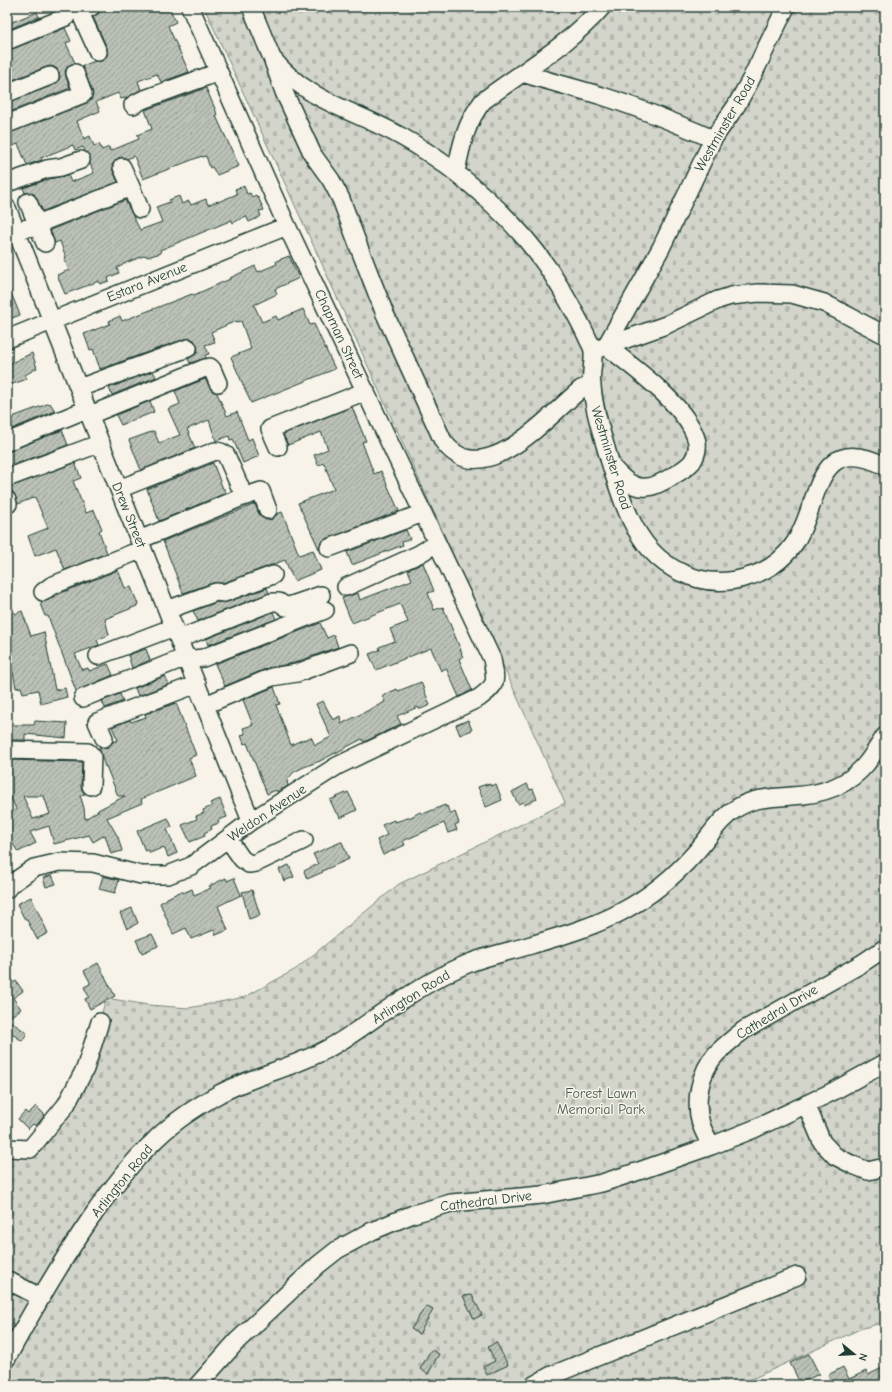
<svg xmlns="http://www.w3.org/2000/svg" width="892" height="1392" font-family="'Comic Neue',sans-serif">
  <style>
    .cemetery { fill: url(#cemetery-stones); stroke: #79897f }
    .building { fill: url(#building-hatch); stroke: #1f3d34; fill-rule: evenodd }
    .lines { fill: none; stroke-linecap: round; stroke-linejoin: round }
    .minor-casing { stroke: #1f3d34; stroke-width: 20 }
    .minor { stroke: #f7f3e8; stroke-width: 17 }
    .labels { text-anchor: middle; dominant-baseline: central; stroke-width: 3; stroke-linejoin: round; paint-order: stroke }
    .street-label { font-size: 14px; fill: #1f3d34; stroke: #f7f3e8 }
    .park-label { font-size: 14px; fill: #435b52; stroke: #f7f3e8 }
  </style>
  <defs>
    <pattern id="cemetery-stones" width="16" height="16" patternUnits="userSpaceOnUse"><rect width="16" height="16" fill="#d3d5ca"/><path d="M2 7V4a2 2 0 0 1 4 0v3zM10 15v-3a2 2 0 0 1 4 0v3z" fill="#b5b8ae"/></pattern>
    <pattern id="building-hatch" width="6" height="6" patternUnits="userSpaceOnUse"><rect width="6" height="6" fill="#bbc1b6"/><path d="M-1 1l2-2M0 6l6-6M5 7l2-2" fill="none" stroke="#979e95"/></pattern>
  </defs>
  <rect width="100%" height="100%" fill="#f7f3e8"/>
  <filter id="ink" filterUnits="userSpaceOnUse"><feTurbulence type="fractalNoise" baseFrequency=".025" numOctaves="2"/><feDisplacementMap in="SourceGraphic" scale="8" xChannelSelector="R" yChannelSelector="G"/><feConvolveMatrix kernelMatrix="1 2 1 2 8 2 1 2 1" color-interpolation-filters="sRGB"/></filter>
  <g filter="url(#ink)">
    <!-- cemetery -->
    <path class="cemetery" d="M204 7H885V1322L860 1329 739 1385H7V1154L45 1134 91 1053 106 998 148 1005 189 1008 245 997 296 969 399 884 565 803 326 273Z"/>
    <!-- building -->
    <path class="building" d="M101 7H169L176 22 168 26 189 72 161 82 157 74 138 81 141 90 128 97 121 99 118 93 96 102 100 111 77 121 84 139 90 136 94 146 99 144 102 150 109 147 110 151 139 139 137 135 152 129 145 110 206 88 216 111 217 116H216L239 166 217 175 212 167 210 168 206 156 202 157V156L143 179 134 156 127 159 123 157 118 158 112 165 113 171 118 182 43 211 34 194 30 192 25 193 23 188 49 179 68 175 71 182 94 173 90 164V156L85 151 83 147 75 150 73 145 41 158 42 160 27 165 18 144 10 147 7 141V134L87 103 91 100 93 95 92 90 82 66 95 61H102L107 56V48L93 17 99 13Z
      M37 12 39 17 7 30V24Z
      M65 28 71 41 66 43 75 63 71 64 68 66 65 71 66 77 70 88 7 113V103L54 85 58 82 60 77 59 72 56 68 51 66 46 67 7 82V51Z
      M244 186 247 194 250 193 252 197 256 195 257 198 258 197 264 210 259 211 261 216 258 218 249 222 246 216 233 223 232 220 160 250 161 253 147 257 146 255 123 264V265L117 268 119 273 108 278 109 281 100 284 99 281 65 294 57 275 69 270 64 259 66 258 60 241 55 243 50 230 125 200 140 230 162 222 156 207 170 202 169 200 179 196 182 204 189 201 191 205 206 199 208 205 218 201V202L237 194 235 189Z
      M289 256 299 278 275 289 277 294 254 305 262 322 276 316 278 320 303 309 310 325 314 324 335 369 251 403 231 357 251 349 241 321 237 322 236 321 211 332 215 342 205 345 209 354 205 355 206 358 190 363 188 359 196 354 198 350 197 345 194 340 190 338 185 339 100 369 93 349 90 350 84 334 110 324 109 321 120 316 122 321 192 294 194 295 230 279V278L255 266 258 272 277 264 276 261Z
      M7 283 20 315 7 320Z
      M32 353 37 368 25 375 27 379 7 386V365Z
      M153 371 156 377 112 395 109 388Z
      M205 379 212 391 217 393 227 416 237 412 248 440 252 438 259 456 243 463 233 439 230 440 229 436 216 441 209 420 187 429 195 448 141 470 129 440 154 431 159 443 180 435 168 409 180 404 175 391Z
      M150 401 154 412 121 425 116 415Z
      M50 403 55 411 7 431V419Z
      M352 407 366 441 362 442 374 474 381 471 399 511 326 539 321 542 319 549 298 503 334 489 324 463 318 465 314 455 328 449 321 432 288 445 283 434Z
      M62 430 68 445 7 467V452Z
      M75 463 81 478 73 481 86 513 94 510 102 529 99 531 107 553 65 570 56 548 35 556 28 536 48 528 35 497 18 504 14 493 8 490 7 488Z
      M213 463 223 489H225L226 493 159 521 147 489Z
      M255 504 259 514 261 517 266 520 272 519 277 514 282 512 299 555 313 550 321 570 294 581 285 560 223 583H213L183 593 163 541Z
      M406 530 410 539 402 542 403 545 352 565 347 552Z
      M423 563 434 591 428 593 434 610 443 607 462 653H461L463 657 459 659 472 690 459 697 446 668 441 671 431 648 376 670 369 654 380 650 379 647 395 641 390 629 408 622 400 604 352 623 342 598 358 593 360 600 412 580 408 570Z
      M118 570 125 588 131 587 138 604H137V606L105 619 109 635 97 640 99 645 75 654 82 670 88 668 89 671 108 664 113 675 76 691 48 616H45L40 604 42 603 41 602 49 600 56 595Z
      M267 588 269 593 198 621 193 611 217 602H227Z
      M7 596 15 614 22 611 31 636 44 632 55 690 65 688 67 697 41 704 38 690 23 693 21 687 16 688 13 672 7 671Z
      M273 612 276 619 208 645 206 639Z
      M320 623 327 638 334 635 338 647 294 663 268 668 225 686 215 664Z
      M146 649 150 660 132 668 128 655Z
      M165 676 169 684 138 696 135 688Z
      M421 682 430 705 421 709H419L418 707 397 716 401 724 364 742 362 739 320 761 304 767 294 772 287 780 288 786 277 792 276 790 267 794 247 743 244 744 241 735 245 734 243 728 253 725 243 700 274 687 280 704 276 705 291 745 304 739V740L311 737 315 745 331 737 316 704 323 701 333 720 340 716 341 724 385 702 382 696 397 689 398 691Z
      M120 694 123 701 105 708 102 701Z
      M176 703 196 755 189 758 196 776 141 799 142 803 107 818 118 837 122 851 111 854 105 835 93 842 89 835 54 844 49 826 30 832 36 843 18 852 13 844 7 849V816L16 809 10 796H7V760L82 762 81 786 82 790 85 794 80 795 84 808 85 819 98 811V810L125 796H118L106 766 105 767 99 747H108L113 742 118 740 112 727 130 720 131 722 146 717 145 714ZM23 796H44L50 814 33 819Z
      M468 720 472 730 460 735 456 725Z
      M35 721 67 723 66 738 25 734V740H7V725H34Z
      M487 784V785L490 784V786L496 784 502 800 486 807 478 787Z
      M527 784 530 790 533 789 537 799 524 805 523 802 518 804 512 792Z
      M348 792 357 810 340 818 338 813H336L330 800Z
      M220 799 227 817 218 820 219 823 211 826 212 829 204 833 205 836 190 842 182 825 197 819 196 816 204 813 203 810 212 806 210 803Z
      M445 805V807L447 806 450 814 455 812 459 823 455 825 457 830 448 833 444 823 403 841 405 845 383 855 377 840 387 835 382 825 394 820 395 822 411 817 420 812 423 814Z
      M168 818 172 827 167 829 177 853 168 857 164 847 150 853 149 850 145 851 137 831Z
      M341 842H342L349 859 322 871 323 872 307 879 304 871 318 864 313 854Z
      M289 865 294 877 284 881 279 869Z
      M52 875 56 884 46 887 43 878Z
      M103 876 119 880 115 893 99 889Z
      M226 878 227 881 234 878 241 895 218 906 228 930 216 935 214 930 191 939 186 928 173 934 160 903 167 899V898L182 891 183 893 192 889 194 895 211 888 209 886Z
      M252 890 260 915 249 919 242 892Z
      M31 897 48 933 37 939 27 920H25L17 904Z
      M132 908 138 923 127 929 120 913Z
      M152 934 158 946 142 953 136 940Z
      M98 963 115 996 90 1009 85 999 89 997 84 987 90 984V982L84 971Z
      M16 981 23 991 13 998 21 1009 7 1019 27 1033 22 1041 7 1030V987Z
      M36 1106 45 1115 36 1126 33 1124 28 1129 18 1119 25 1111 28 1114Z
      M472 1295 482 1315 474 1319 463 1296Z
      M426 1306 433 1310 419 1334 411 1329Z
      M496 1342 508 1365 487 1375 483 1367 495 1361 488 1347Z
      M431 1350 439 1354 428 1374 420 1369Z
      M809 1354 819 1374 800 1383 790 1363Z
      M843 1367 849 1379 866 1371 868 1375 882 1368 885 1374V1385H833L828 1375Z"/>
    <g class="lines">
      <!-- minor casing -->
      <g class="minor-casing">
        <path id="minor" d="M91 7 85 10 82 13 83 19 98 52
          M251 7 272 58 284 92 313 155 331 180 341 199 360 250 385 314 443 441C482 495 549 415 581 389L591 385
          M7 41 66 17
          M272 58C305 99 347 108 391 131 455 164 524 225 560 287 570 304 580 321 588 339 590 343 593 348 593 352 594 363 590 375 592 386 594 412 603 437 610 462 626 513 641 564 699 579 715 583 732 582 747 577 766 572 783 560 794 544 821 505 813 430 885 466
          M522 73C548 81 575 88 602 96 640 108 676 123 713 139
          M7 93 50 76
          M133 105 142 100 219 72
          M7 124 83 94 75 73
          M456 172C461 146 466 122 483 101 524 70 568 46 602 7
          M7 183 47 169 61 167 81 160
          M131 187 140 209
          M28 202 45 243
          M7 208 251 821
          M17 232 131 187 122 167
          M7 339 287 226
          M606 346 661 248 713 139 736 106 750 81 786 7
          M606 346C633 367 689 407 697 442 698 449 696 456 692 462 686 469 657 487 647 487 632 489 621 477 612 467
          M601 348 666 325 718 300 731 296 758 293 792 294 824 303 885 335
          M79 388 188 348
          M90 415 205 368 210 367 212 369 218 383
          M7 442 87 409
          M278 447 270 429 366 391
          M7 478 101 443
          M119 489 215 451 221 452 226 455 240 487
          M7 500 8 504
          M139 540 240 498 261 491 268 510
          M329 548 423 513
          M346 587 419 554 437 543
          M43 592 51 586 143 549
          M167 610 216 592 224 593 273 575
          M179 639 272 602H279L286 607 321 595
          M98 656 174 627
          M83 698 186 657 194 659 203 658 325 610
          M205 705 272 677 297 673 351 653
          M104 738 97 722 197 684
          M7 750 88 752 92 756 91 786
          M228 839 242 859 249 864 256 863 304 840
          M7 889 11 884 34 868 60 862 93 863 141 875H168L191 866 251 821 337 766 479 698C498 684 496 682 492 659L287 226 190 7
          M806 1104 822 1142 835 1156 853 1165 868 1171 885 1167
          M711 1146C708 1139 703 1131 701 1124 694 1101 700 1072 716 1054 725 1045 735 1037 744 1030L861 964 885 948
          M7 1148 30 1149 66 1105 85 1069 100 1022
          M7 1280 40 1297
          M7 1358C33 1310 60 1263 91 1218 109 1192 128 1166 151 1144 170 1124 194 1108 219 1094 254 1075 293 1068 327 1049 346 1039 362 1027 379 1015 408 995 439 975 472 962 491 955 511 951 531 945 561 936 593 927 621 912 649 897 674 877 695 853 709 838 719 819 737 808 754 797 772 798 791 796 819 795 847 787 866 764 873 755 879 745 885 736
          M198 1385 237 1341 318 1265 337 1250 372 1231 413 1214 451 1203 542 1195 602 1183 636 1172 711 1146 754 1129 832 1092 885 1063
          M534 1385 550 1376 797 1276"/>
      </g>
      <!-- minor -->
      <use href="#minor" class="minor"/>
    </g>
  </g>
  <g class="labels">
    <!-- street labels -->
    <g class="street-label">
      <text transform="translate(725 124) rotate(-60)">Westminster Road</text>
      <text transform="translate(147 282) rotate(-22)">Estara Avenue</text>
      <text transform="translate(339 334) rotate(65)">Chapman Street</text>
      <text transform="translate(611 458) rotate(73)">Westminster Road</text>
      <text transform="translate(129 515) rotate(68)">Drew Street</text>
      <text transform="translate(267 813) rotate(-34)">Weldon Avenue</text>
      <text transform="translate(411 997) rotate(-32)">Arlington Road</text>
      <text transform="translate(777 1012) rotate(-31)">Cathedral Drive</text>
      <text transform="translate(122 1181) rotate(-51)">Arlington Road</text>
      <text transform="translate(486 1201) rotate(-7)">Cathedral Drive</text>
    </g>
    <!-- park labels -->
    <g class="park-label">
      <text x="601" y="1093">Forest Lawn<tspan x="601" dy="16">Memorial Park</tspan></text>
    </g>
  </g>
  <!-- margin -->
  <rect width="892" height="1392" fill="none" stroke="#f7f3e8" stroke-width="24"/>
  <rect x="12" y="12" width="868" height="1368" fill="none" stroke="#1f3d34" stroke-width="1.5" filter="url(#ink)"/>
  <!-- north arrow -->
  <g transform="translate(854 1354) rotate(108)" stroke="#f7f3e8" stroke-width="3" paint-order="stroke">
  <path d="M0-3L7 15L0 10L-7 15Z" fill="#1f3d34"/>
  <text y="-6" font-size="11" font-weight="bold" text-anchor="middle" fill="#1f3d34">N</text>
  </g>
</svg>
